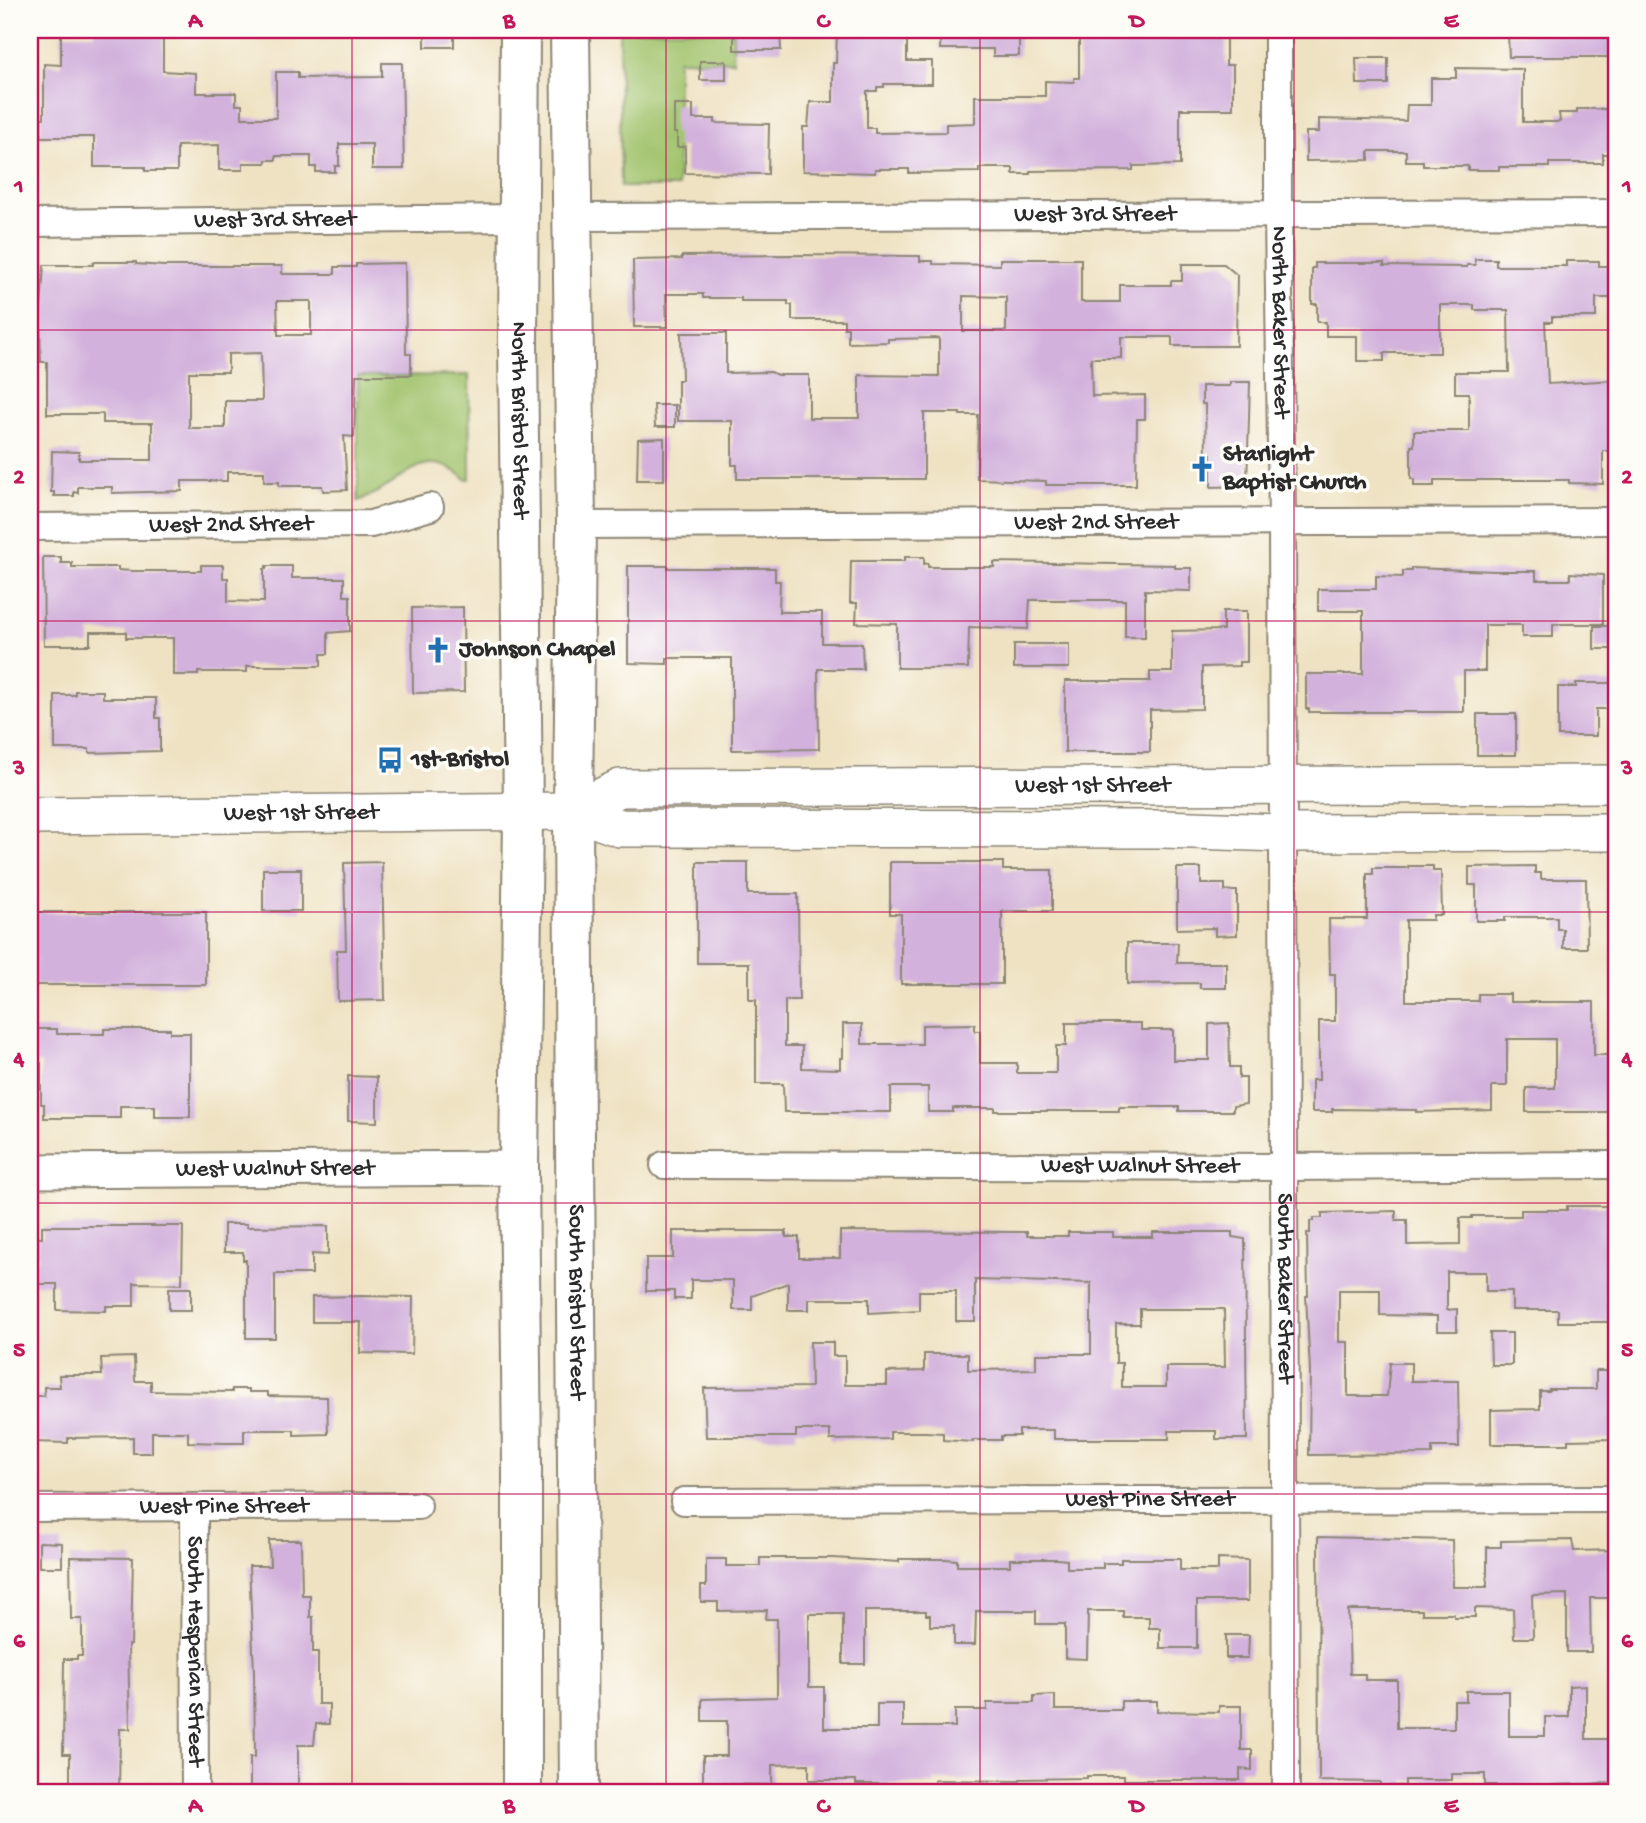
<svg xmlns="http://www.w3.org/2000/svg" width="1646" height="1823" font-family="'Gochi Hand',sans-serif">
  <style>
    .green { fill: #a1c36c; stroke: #66774c; stroke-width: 2 }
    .building { fill: #d2b1dc; fill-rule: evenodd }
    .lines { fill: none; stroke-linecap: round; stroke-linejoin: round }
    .minor-casing { stroke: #8d8676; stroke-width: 30 }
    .tertiary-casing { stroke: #8d8676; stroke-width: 37 }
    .secondary-casing { stroke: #8d8676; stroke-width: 40 }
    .primary-casing { stroke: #8d8676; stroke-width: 42 }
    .minor { stroke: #fff; stroke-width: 26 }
    .tertiary { stroke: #fff; stroke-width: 33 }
    .secondary { stroke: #fff; stroke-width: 37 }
    .primary { stroke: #fff; stroke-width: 38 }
    .grid { fill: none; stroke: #c2185b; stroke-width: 2; stroke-opacity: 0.55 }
    .labels { text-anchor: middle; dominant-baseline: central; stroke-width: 7; stroke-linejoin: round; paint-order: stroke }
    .street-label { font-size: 24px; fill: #2b2b2b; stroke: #fdfcf7 }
    .poi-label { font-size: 24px; font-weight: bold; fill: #2b2b2b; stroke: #fdfcf7; text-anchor: start }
    .neatline { fill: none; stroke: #c2185b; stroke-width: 2.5 }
    .grid-label { font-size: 23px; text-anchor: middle; font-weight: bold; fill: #c2185b }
  </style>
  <rect width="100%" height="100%" fill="#fdfcf7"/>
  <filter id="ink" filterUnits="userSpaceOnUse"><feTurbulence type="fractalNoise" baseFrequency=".0143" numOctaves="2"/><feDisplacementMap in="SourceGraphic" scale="14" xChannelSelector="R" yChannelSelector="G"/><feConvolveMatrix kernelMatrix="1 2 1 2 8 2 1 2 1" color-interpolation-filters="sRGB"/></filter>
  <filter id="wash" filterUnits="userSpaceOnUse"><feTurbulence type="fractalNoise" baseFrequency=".00686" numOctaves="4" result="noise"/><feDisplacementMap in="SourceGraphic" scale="28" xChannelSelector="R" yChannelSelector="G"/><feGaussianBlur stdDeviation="1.57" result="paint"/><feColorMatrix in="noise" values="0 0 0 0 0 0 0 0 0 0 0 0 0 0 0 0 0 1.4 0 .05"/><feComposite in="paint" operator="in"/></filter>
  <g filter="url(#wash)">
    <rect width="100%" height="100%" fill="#efe2c2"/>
    <!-- green -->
    <path class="green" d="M619 30H733V61L678 60V187H621Z
      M469 375 470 479H466C431 450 415 468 383 489 376 494 367 497 358 501V376Z"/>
    <g id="blocks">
      <!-- building -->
      <path class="building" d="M94 30 163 33V71L196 73V93H236V105H242V118H276V72H298V78L378 77 382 76V63H402L404 169H372V144H339V166H335V172H316V167H311V156H276V160H266V163H243V170H219V145L177 146V171H145V167H94V137H41V118H44V64L61 65V34H94Z
        M425 30H454V47H425Z
        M734 30H780L781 50H734Z
        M837 30H907V61H932V84H884V87H877V91H867V128H875V133L946 132V124L975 123V96H1045V81L1074 82V78H1079V30H1226V65H1233V109H1180V165L1133 166V170L1030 171V174H1013V168H979V172L909 173V169H875V173L803 171V127H808L810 102H833V63H836Z
        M941 30H1019V56H993V49H940Z
        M1558 30H1616V57H1509L1508 34H1558Z
        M1356 58H1388V84H1357Z
        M700 61H726V80H700Z
        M1456 68 1523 69V122H1557L1560 121 1559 113H1577V109H1616V154H1603V163H1549V167H1499V170H1468V166H1423V161H1406V151H1369V160L1306 161V132H1319V119L1406 121 1407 105H1431V78H1456Z
        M674 105H693V119H715V123L769 124 768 174 685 173V147H677V133H674Z
        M788 255 920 256V261H933V264L1000 265V259H1081V302H1120V285H1171V281H1182V264H1224L1237 275 1236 346H1172V337H1121V358H1091L1092 396 1145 395V419H1137L1136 485H1046V481L977 479 978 415H960V413H924V479H737V465H732V421H678V380H682L681 333H726V373L771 372 777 375H809V418H859V375L939 376V338L888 339V342L848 343V328H844V320H792V305H788V301H741V298H703V294H666L667 327H634L633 260 682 259V256ZM963 296 1006 297V331H963Z
        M1475 259H1496V266H1566V261H1599V266H1616V298H1596V317H1552V322H1545L1548 384 1616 380V451H1603V484L1569 483V480H1434V486H1414V479H1411V446H1414V431H1469V393H1455V372H1509L1508 310H1474V305H1440V353H1384V361H1357V336H1326V322H1317V304H1312V268H1315V263H1384V266L1467 267V265H1475Z
        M93 262H136V264L164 266H282V274H335V267H356V264L405 263 406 354H411V375H356L354 437 344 436 347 490 323 491 322 486H279V482H264V472H227V481H182V491L112 493V487H78V493L74 492V496H54V492H51L52 451 79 452V460H152V423H103V414H47V362H41L40 321 44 265H93ZM277 301H311V335H278ZM261 353 262 401H225V428H189V372H228V354Z
        M1230 382H1250L1247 486 1211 487V454H1206L1205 404H1202V386H1230Z
        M654 405H675V427H655Z
        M664 438V480H637L638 439Z
        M43 557H61V563H72V567H118V570L133 571H201V565H223V578H228V601L264 602V569H266V566H292V578H344V596H350V631L328 633V654H321V666H247V672H198V675H173V638H126V632H90V645H44Z
        M905 557H924V564L928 563V567H994V562L1175 565V568H1191V591L1145 590V637H1125V600H1030L1028 629 969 627 968 668H897V624L856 623 857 603H850L851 561H905Z
        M628 566H668V568H775V581H780L779 612H822V643H862L863 669H818L819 749 732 750V658H667V664L628 663Z
        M1411 568 1496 571H1536V580H1570V573L1603 575V624H1553V637H1522V625H1485V671H1464V712H1309V709H1306V674H1363V611H1318V589H1376V576L1403 577V571H1411Z
        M463 607 464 692 413 693 412 608Z
        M1223 611H1247V662H1239V666L1202 667V709L1150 710V752H1065V681H1150V672H1172V631L1223 630Z
        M1594 626H1614L1615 649H1594Z
        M1014 644H1069V668H1014Z
        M1576 683H1615V709H1596V736H1558V687H1576Z
        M75 691H103V698H156V718H160V751L89 753V749H55V695H75Z
        M1477 714H1516V755H1477Z
        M382 862 385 1000 338 1001 337 950H346L344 863Z
        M697 862H748V894H798L799 1000H785V1046H802V1068L840 1069V1058H843V1024H862V1044H922V1025L975 1024V1031H980V1063H1017V1073H1056V1046H1066V1023H1141V1030H1173V1060H1209V1024L1229 1023 1230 1067H1239V1078H1246V1104L1233 1106V1111H1179V1107H1119V1111H995V1108H953V1112H928V1087H891V1112H784L783 1084H756V1000H749V963H697Z
        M890 862H1003V870H1052V911H1002V984H901V914H890Z
        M1408 866H1433V871H1441L1442 915H1433V920H1406V1001H1478V994H1510V1002H1594V1055H1616V1112H1526V1088H1555V1039H1507V1086H1492V1110L1416 1112V1110L1332 1109V1112H1312V1080H1319V1021H1335V974H1330L1329 919H1367V874H1373V868H1408Z
        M1535 866V873H1541V879H1586L1587 948H1563V929H1557V917H1505V921H1476V885H1469V867Z
        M1177 868H1201V884H1225V891H1237V935L1215 936V928L1177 929Z
        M263 869H301V911H263Z
        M30 912H206V985H30Z
        M1127 943H1178L1177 963H1226V988H1200V983L1127 984Z
        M30 1029H57V1034H104V1029H170V1033H190V1117H155V1106H120V1118H44V1104H41V1063H30Z
        M348 1076 377 1077V1122L348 1121Z
        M1567 1206H1616V1322H1558V1310H1512V1291H1486V1272H1447V1310L1457 1309V1331H1437V1316L1380 1315V1290H1339V1342H1348V1396H1387L1390 1363H1411V1381H1458L1459 1447H1432V1454L1309 1455 1310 1370 1306 1296H1308L1307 1233H1310V1221H1314V1218H1322V1213L1396 1211V1220H1407V1245L1460 1244V1218H1472V1216H1521V1210H1567Z
        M224 1224H247V1227L328 1226V1255L312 1254V1274H275V1338H246V1260H243V1252H224Z
        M42 1226H183L182 1284 134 1283V1306H106V1311L57 1310V1284H30V1259H38V1238H42Z
        M673 1231H786V1237H799V1258H840V1231L1027 1232V1236H1068V1232H1113V1237H1153V1232H1232V1237L1245 1239 1247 1439H1216V1431H1169V1439H1054V1430H1019V1436H1001V1440H973V1442L943 1440V1433L925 1432H890V1439L830 1440V1430H796V1437H706L704 1388 811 1387 810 1342H833V1356H845V1385H887V1372L924 1371V1354H968V1370L1036 1369V1354H1091V1283L975 1280V1321H956V1291H919V1310L869 1313V1299H809V1310H788V1283L752 1296V1310H733V1280H691V1299H674V1291H646V1258H673ZM1140 1309H1224L1225 1367H1166V1387H1122V1363H1116V1324H1140Z
        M169 1288H191V1310H169Z
        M361 1296 413 1297 412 1354 360 1353 361 1322H312V1297Z
        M1490 1333H1512V1365H1491Z
        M134 1357 135 1381H151V1391L232 1392V1389H249V1392H268V1396L327 1397 328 1434 294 1435V1430H244V1443H224L188 1442V1432H152V1453H133V1437L68 1438V1443L30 1442V1396H44V1387H60L59 1375H102L101 1358Z
        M1596 1371H1615L1616 1439 1568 1440V1444H1491V1410L1540 1409V1391H1549V1389H1596Z
        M1318 1537 1452 1540 1453 1587H1487V1547H1501V1541L1572 1540 1574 1551 1616 1550V1598H1590L1591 1652H1567V1594L1532 1595 1533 1638H1514L1513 1609 1475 1608V1617H1454V1614H1422V1610H1348L1350 1674H1365V1680H1397V1728H1454V1701H1466V1691H1509V1736H1545V1717H1569V1686L1586 1685V1739H1616V1783L1496 1787V1785H1485V1774H1452V1780H1405V1786H1380V1782L1319 1781Z
        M269 1540H301L302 1595H310V1617H313V1652H318V1704H329V1724H316L314 1745H298V1793H265V1789H250V1757H255L254 1672 249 1566H270Z
        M39 1542 62 1543V1567H39Z
        M70 1557 133 1558 131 1645H128L130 1729H120L119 1793H70V1754H63L64 1659H77V1656H82V1619H71Z
        M760 1558H833L899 1562V1559H945L957 1560V1566H1010V1559H1057L1067 1560V1568H1103V1563H1121V1559H1180V1570H1218V1559L1248 1560V1601H1197V1648H1160V1628H1149V1617H1123V1611H1088L1087 1659 1065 1658V1624H1036V1611H976L975 1645H954V1626H930V1615H926V1611H865V1664H843V1614H809V1687H824V1728H877V1704H903V1727H955V1710H987V1703H1034V1696L1055 1695V1710H1121V1701H1157V1711L1219 1712V1706H1241V1750H1252V1770L1240 1769V1780H1124V1776H1087V1778L1020 1779V1781L934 1780V1784H856V1780H809V1764L772 1765V1785L703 1784V1756H727V1721H702V1699L777 1697V1619H766L767 1610 718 1611V1602H701V1586H706V1559H726V1566H760Z
        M1226 1635H1249L1248 1658H1226Z"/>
    </g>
  </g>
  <g filter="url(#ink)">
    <use href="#blocks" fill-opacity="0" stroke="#8d8676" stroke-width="2"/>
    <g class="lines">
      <!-- minor casing -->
      <g class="minor-casing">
        <g id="minor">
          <path id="s1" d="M1278 30V215L1282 522 1286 1793"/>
          <path id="s2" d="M573 217 1616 213"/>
          <path id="s3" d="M30 223 520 218"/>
          <path id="s4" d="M576 525 1616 521"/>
          <path id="s5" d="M30 527 371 524 430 507"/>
          <path id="s6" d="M664 1165 1284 1167 1616 1165"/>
          <path id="s7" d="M684 1501 1616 1499"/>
          <path id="s8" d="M194 1507 195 1793"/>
          <path id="s9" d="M30 1508 418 1506"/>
        </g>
      </g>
      <!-- tertiary casing -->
      <g class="tertiary-casing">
        <g id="tertiary">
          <path id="s10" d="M30 1171 519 1168"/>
        </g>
      </g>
      <!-- secondary casing -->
      <g class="secondary-casing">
        <g id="secondary">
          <path id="s11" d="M573 811 620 788 1616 784"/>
          <path id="s12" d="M30 816 573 811 620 828 1163 829 1283 833 1616 832"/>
        </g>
      </g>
      <!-- primary casing -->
      <g class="primary-casing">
        <g id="primary">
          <path id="s13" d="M520 30 518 343 523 812 519 1168 522 1462V1793"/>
          <path id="s14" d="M570 30 576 525 573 811 579 1793"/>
        </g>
      </g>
      <!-- minor -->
      <use href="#minor" class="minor"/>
      <!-- tertiary -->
      <use href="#tertiary" class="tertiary"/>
      <!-- secondary -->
      <use href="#secondary" class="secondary"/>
      <!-- primary -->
      <use href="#primary" class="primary"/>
    </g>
  </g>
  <!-- grid -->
  <path class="grid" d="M352 30V1793M666 30V1793M980 30V1793M1294 30V1793M30 330H1616M30 621H1616M30 912H1616M30 1203H1616M30 1494H1616"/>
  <!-- icons -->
  <defs>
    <g id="church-bare" transform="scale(2.1)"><path d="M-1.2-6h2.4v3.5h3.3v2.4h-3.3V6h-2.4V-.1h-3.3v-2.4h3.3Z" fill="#1f6fb2" stroke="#fdfcf7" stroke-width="2.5" paint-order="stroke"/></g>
    <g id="bus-bare" transform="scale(2.1)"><path d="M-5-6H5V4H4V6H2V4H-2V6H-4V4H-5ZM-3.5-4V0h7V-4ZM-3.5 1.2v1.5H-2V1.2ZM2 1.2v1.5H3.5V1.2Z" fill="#1f6fb2" stroke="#fdfcf7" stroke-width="2.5" paint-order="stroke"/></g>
  </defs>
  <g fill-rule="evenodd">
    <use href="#church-bare" x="1202" y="469"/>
    <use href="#church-bare" x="438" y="650"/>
    <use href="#bus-bare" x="390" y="760"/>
  </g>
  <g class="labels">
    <!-- street labels -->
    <g class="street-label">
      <text stroke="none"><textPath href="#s2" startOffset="522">West 3rd Street</textPath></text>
      <text stroke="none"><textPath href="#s3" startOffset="245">West 3rd Street</textPath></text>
      <text stroke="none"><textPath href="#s1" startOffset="292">North Baker Street</textPath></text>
      <text stroke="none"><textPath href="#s13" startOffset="390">North Bristol Street</textPath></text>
      <text stroke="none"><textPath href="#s4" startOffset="520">West 2nd Street</textPath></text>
      <text stroke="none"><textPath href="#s5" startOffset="201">West 2nd Street</textPath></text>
      <text stroke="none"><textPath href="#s11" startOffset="525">West 1st Street</textPath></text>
      <text stroke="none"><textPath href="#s12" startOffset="271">West 1st Street</textPath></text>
      <text stroke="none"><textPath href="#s6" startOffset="476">West Walnut Street</textPath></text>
      <text stroke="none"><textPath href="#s10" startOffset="245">West Walnut Street</textPath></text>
      <text stroke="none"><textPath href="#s1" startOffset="1258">South Baker Street</textPath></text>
      <text stroke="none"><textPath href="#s14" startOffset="1272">South Bristol Street</textPath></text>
      <text stroke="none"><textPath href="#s7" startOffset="466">West Pine Street</textPath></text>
      <text stroke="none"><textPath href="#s9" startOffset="194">West Pine Street</textPath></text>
      <text stroke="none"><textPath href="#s8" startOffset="144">South Hesperian Street</textPath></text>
    </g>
    <!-- poi labels -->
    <g class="poi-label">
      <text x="1223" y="455">Starlight<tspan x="1223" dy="28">Baptist Church</tspan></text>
      <text x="459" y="650">Johnson Chapel</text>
      <text x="411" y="760">1st-Bristol</text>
    </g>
  </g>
  <!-- margin -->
  <rect width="1646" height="1823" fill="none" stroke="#fdfcf7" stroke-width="77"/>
  <rect x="38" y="38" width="1570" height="1746" class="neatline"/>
  <g class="grid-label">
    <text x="195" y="27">A</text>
    <text x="509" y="27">B</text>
    <text x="823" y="27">C</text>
    <text x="1137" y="27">D</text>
    <text x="1451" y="27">E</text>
    <text x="19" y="192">1</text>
    <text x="1627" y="192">1</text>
    <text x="19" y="483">2</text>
    <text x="1627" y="483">2</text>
    <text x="19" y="774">3</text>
    <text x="1627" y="774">3</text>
    <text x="19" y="1065">4</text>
    <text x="1627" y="1065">4</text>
    <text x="19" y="1356">5</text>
    <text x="1627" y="1356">5</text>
    <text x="19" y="1647">6</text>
    <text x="1627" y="1647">6</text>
    <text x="195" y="1812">A</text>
    <text x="509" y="1812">B</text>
    <text x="823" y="1812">C</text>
    <text x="1137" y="1812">D</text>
    <text x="1451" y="1812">E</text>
  </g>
</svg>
